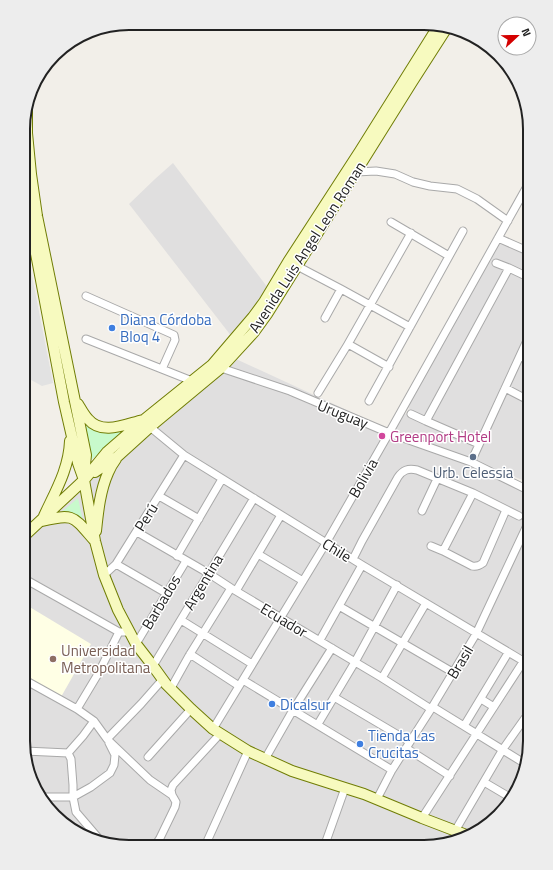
<svg xmlns="http://www.w3.org/2000/svg" width="553" height="870" font-family="'Titillium Web',sans-serif">
  <style>
    .residential { fill: #e0dfdf }
    .education { fill: #ffffe5 }
    .park { fill: #c8facc }
    .parking { fill: #e2e2e2 }
    .lines { fill: none; stroke-linecap: round; stroke-linejoin: round }
    .street-casing { stroke: #a9a9a9; stroke-width: 9 }
    .secondary-casing { stroke: #707d05; stroke-width: 12 }
    .street { stroke: #fff; stroke-width: 7 }
    .secondary { stroke: #f7fabf; stroke-width: 10 }
    .shop-dot { fill: #3f7fe0; stroke: #fff; stroke-width: 1.5 }
    .hotel-dot { fill: #d1479c; stroke: #fff; stroke-width: 1.5 }
    .service-dot { fill: #5c6f8a; stroke: #fff; stroke-width: 1.5 }
    .education-dot { fill: #8d6e63; stroke: #fff; stroke-width: 1.5 }
    .labels { text-anchor: middle; dominant-baseline: central; stroke-width: 3; stroke-linejoin: round; paint-order: stroke }
    .street-label { font-size: 15px; fill: #222; stroke: #fff }
    .shop-label { font-size: 15px; fill: #366cbe; stroke: #fff; text-anchor: start }
    .hotel-label { font-size: 15px; fill: #b23c85; stroke: #fff; text-anchor: start }
    .service-label { font-size: 15px; fill: #4e5e75; stroke: #fff }
    .education-label { font-size: 15px; fill: #785e54; stroke: #fff; text-anchor: start }
    .rim { fill: none; stroke: #222; stroke-width: 2 }
  </style>
  <rect width="100%" height="100%" fill="#f2efe9"/>
  <!-- residential -->
  <path class="residential" d="M173 163 271 292 232 337 129 204 155 179Z
    M499 240 530 255V483L474 461 470 460 409 438 530 494V749L508 806 465 839 425 847 115 846 64 825 31 782 23 741V534L200 382 225 354 392 431 402 412 406 414 409 408 407 407 488 261 490 262 492 258 490 256Z"/>
  <!-- education -->
  <path class="education" d="M23 603 91 644 61 697 23 674Z"/>
  <!-- park -->
  <path class="park" d="M80 413 88 422 128 428 90 461Z
    M78 498 84 526 58 515Z"/>
  <!-- parking -->
  <path class="parking" d="M24 266 31 271 53 383 42 386 24 376Z"/>
  <g class="lines">
    <!-- street casing -->
    <g class="street-casing">
      <path id="street" d="M356 172 376 171 395 174 413 182 430 186 457 189 477 199 508 221
        M391 222 449 256
        M498 238 530 252
        M496 263 509 268
        M297 266 341 289 410 327
        M86 296 174 335 175 340 162 369
        M325 318 341 289
        M86 339 192 381
        M348 344 389 367
        M520 356 530 361
        M221 368 290 391 389 433 471 462 530 491
        M505 388 530 401
        M318 393 348 344 411 233
        M369 401 463 231
        M411 414 426 421
        M150 427 184 455 362 565 530 665
        M479 444 426 421 509 268 530 278
        M471 462 530 334
        M159 496 199 519
        M422 511 437 479
        M137 532 208 573 231 588 382 678 431 709
        M431 546 443 551 472 566C476 567 479 566 483 563L506 510
        M443 551 473 493
        M258 554 303 581
        M177 556 222 479
        M353 559 362 541 398 477C403 470 408 468 417 470L473 493 519 516
        M116 564 166 593
        M104 575 116 564 184 455
        M23 578 119 632H130
        M236 591 281 515
        M339 606 454 673
        M181 620 252 664
        M320 640 362 565
        M136 644 186 561
        M190 654 239 686
        M153 666 254 498
        M382 678 426 603
        M23 679 77 709 94 721 107 739 150 780 172 795
        M243 680 392 770
        M171 688 190 654 231 588
        M334 697 410 742
        M481 699 494 707
        M433 707 524 763
        M77 709 98 674 119 632
        M318 724 355 662 397 585
        M464 726 508 653
        M213 729 326 543 389 433 530 181
        M107 739 141 704 163 679
        M406 748 450 776
        M25 751 68 753 83 736 94 721
        M68 753 71 759 73 785V797L76 812 100 840
        M148 757 191 709
        M265 759 293 710 332 648
        M484 782 511 798
        M43 797H73L91 787 110 773 114 765 115 755 109 743
        M377 799 392 770 431 709 476 634 530 519
        M422 818 523 662
        M455 831 503 749 525 718 530 721
        M155 846 160 838 175 807 176 802 172 795 171 790 173 785 220 734
        M205 846 248 751
        M324 847 345 788"/>
    </g>
    <!-- secondary casing -->
    <g class="secondary-casing">
      <path id="secondary" d="M27 106V133L31 174 37 216 86 455 84 474
        M24 190 64 402 78 463 84 480 95 541 104 575 118 610 136 644 153 666 166 684 191 709 213 729 248 751 292 771 345 788 364 794 422 818 469 836
        M78 404C81 409 84 415 88 419 102 436 126 424 143 420
        M95 472 118 456 150 427 221 368 254 332 267 314 412 82 448 26
        M44 516C55 492 69 469 70 441
        M42 521C74 513 73 516 94 540
        M96 531C98 512 100 491 108 473 110 468 113 463 116 459
        M23 537 84 480 107 452 145 419 212 365 253 317 264 302 288 262 360 151 439 25"/>
    </g>
    <!-- street -->
    <use href="#street" class="street"/>
    <!-- secondary -->
    <use href="#secondary" class="secondary"/>
  </g>
  <!-- markers -->
  <g class="shop-dot">
    <circle cx="112" cy="328" r="4"/>
    <circle cx="272" cy="704" r="4"/>
    <circle cx="360" cy="744" r="4"/>
  </g>
  <circle class="hotel-dot" cx="382" cy="436" r="4"/>
  <circle class="service-dot" cx="473" cy="457" r="4"/>
  <circle class="education-dot" cx="53" cy="659" r="4"/>
  <g class="labels">
    <!-- street labels -->
    <g class="street-label">
      <text transform="translate(307 247) rotate(-57)">Avenida Luis Angel Leon Roman</text>
      <text transform="translate(343 414) rotate(22)">Uruguay</text>
      <text transform="translate(363 478) rotate(-60)">Bolivia</text>
      <text transform="translate(146 517) rotate(-58)">Perú</text>
      <text transform="translate(337 550) rotate(31)">Chile</text>
      <text transform="translate(203 582) rotate(-59)">Argentina</text>
      <text transform="translate(161 602) rotate(-59)">Barbados</text>
      <text transform="translate(284 620) rotate(31)">Ecuador</text>
      <text transform="translate(460 662) rotate(-59)">Brasil</text>
    </g>
    <!-- shop labels -->
    <g class="shop-label">
      <text x="120" y="319">Diana Córdoba<tspan x="120" dy="17">Bloq 4</tspan></text>
      <text x="280" y="704">Dicalsur</text>
      <text x="368" y="735">Tienda Las<tspan x="368" dy="17">Crucitas</tspan></text>
    </g>
    <!-- hotel labels -->
    <g class="hotel-label">
      <text x="390" y="436">Greenport Hotel</text>
    </g>
    <!-- service labels -->
    <g class="service-label">
      <text x="473" y="472">Urb. Celessia</text>
    </g>
    <!-- education labels -->
    <g class="education-label">
      <text x="61" y="650">Universidad<tspan x="61" dy="17">Metropolitana</tspan></text>
    </g>
  </g>
  <!-- crop -->
  <path d="M0 0H553V870H0ZM129 30H424A99 99 0 0 1 523 129V741A99 99 0 0 1 424 840H129A99 99 0 0 1 30 741V129A99 99 0 0 1 129 30Z" fill="#ededed" fill-rule="evenodd"/>
  <path class="rim" d="M129 30H424A99 99 0 0 1 523 129V741A99 99 0 0 1 424 840H129A99 99 0 0 1 30 741V129A99 99 0 0 1 129 30Z"/>
  <!-- north arrow -->
  <g transform="translate(517 36) rotate(68)"><circle r="19" fill="#ffffff" stroke="#a7a7a7"/>
  <path d="M0-3L7 15L0 10L-7 15Z" fill="#d40000"/>
  <text y="-6" font-size="11" font-weight="bold" text-anchor="middle" fill="#222222">N</text>
  </g>
</svg>
